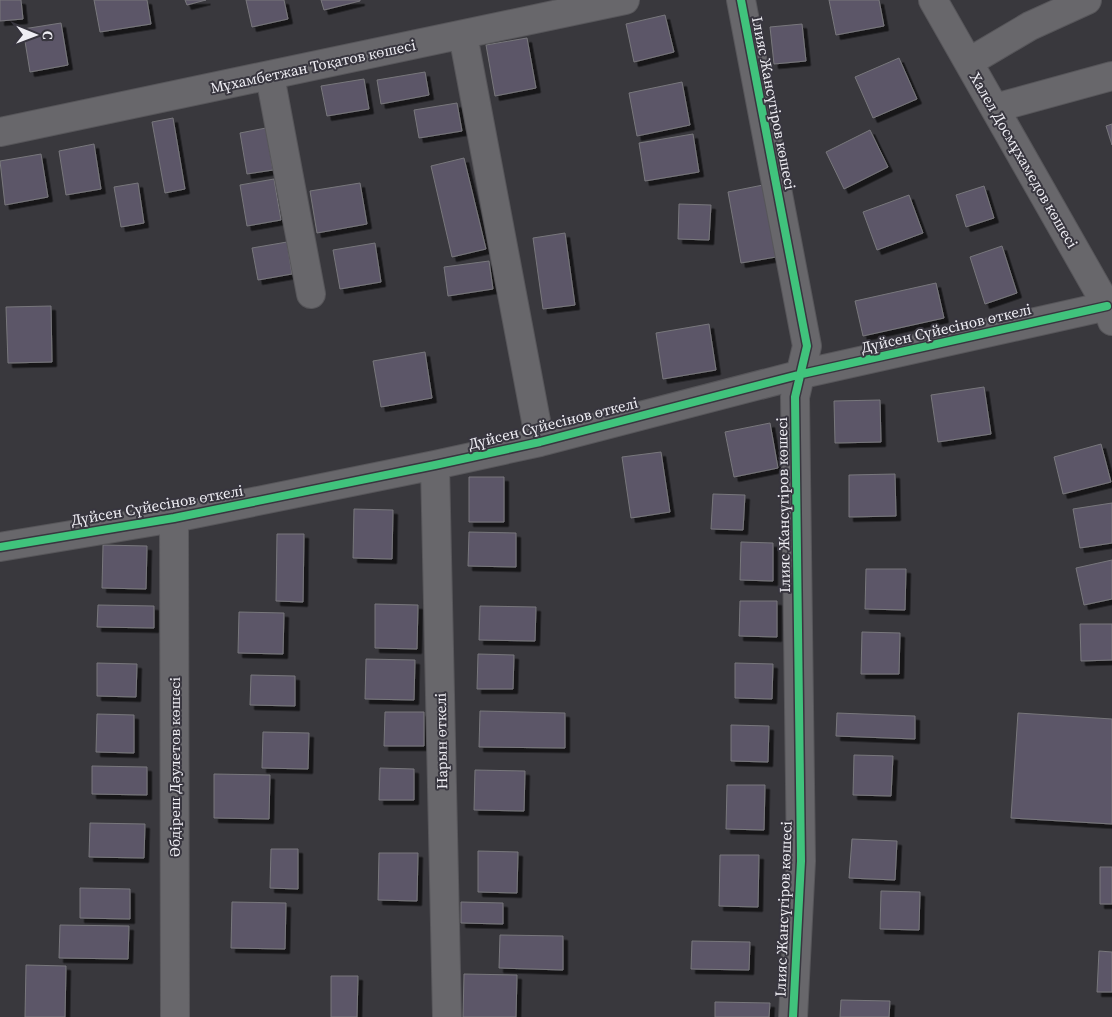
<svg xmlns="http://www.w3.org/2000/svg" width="1112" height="1017" font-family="'Source Serif 4',serif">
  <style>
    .building { fill: #5c5767; stroke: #78777c; filter: url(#shadow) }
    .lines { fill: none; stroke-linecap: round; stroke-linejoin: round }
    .minor-casing { stroke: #57565a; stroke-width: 30 }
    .minor { stroke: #68676b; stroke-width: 28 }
    .cycleway-casing { stroke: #38363f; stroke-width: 11 }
    .cycleway { stroke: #40c37c; stroke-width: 8 }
    .labels { text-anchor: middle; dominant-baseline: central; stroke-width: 4; stroke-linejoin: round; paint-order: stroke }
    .street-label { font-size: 15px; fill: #efeef4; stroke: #38363f }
  </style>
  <defs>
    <filter id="shadow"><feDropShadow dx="4.5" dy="4.5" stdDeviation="0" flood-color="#0009"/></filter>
  </defs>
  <rect width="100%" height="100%" fill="#39383d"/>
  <!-- building -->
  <path class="building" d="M0 0H21L23 19 0 21Z
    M94 0H147L151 24 100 32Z
    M185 0H206L187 5Z
    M246 0H284L288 19 252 27Z
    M321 0H360V1L324 10Z
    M829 0H879L884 26 836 35Z
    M665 15 674 52 634 62 626 24Z
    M61 23 68 65 30 72 23 29Z
    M802 24 806 61 774 64 770 27Z
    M527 38 536 88 495 96 486 45Z
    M899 58 917 99 873 118 855 77Z
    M425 72 429 95 381 104 377 80Z
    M364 79 369 109 327 116 321 86Z
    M682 82 690 125 637 136 629 93Z
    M457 103 462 131 419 138 414 110Z
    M173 118 185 189 165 193 152 122Z
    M1112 124V145L1106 126Z
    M266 128 273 170 247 174 240 133Z
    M870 130 888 167 844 189 826 152Z
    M693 134 699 172 645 181 639 143Z
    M94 144 101 189 66 195 59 151Z
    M41 154 48 197 5 205 0 161Z
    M464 158 486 249 452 257 431 166Z
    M274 179 281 220 247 226 240 185Z
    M138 183 144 223 121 227 114 187Z
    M360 183 367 224 317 233 310 191Z
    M763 185 776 257 741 263 728 192Z
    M984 186 994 218 966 227 956 195Z
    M909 195 923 233 877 250 863 212Z
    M679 204 711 205 709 240 678 239Z
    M565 233 575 305 543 309 533 238Z
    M287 242 292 274 258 280 252 248Z
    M375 243 381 282 340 289 333 250Z
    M1002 246 1017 293 985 304 970 257Z
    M489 261 493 289 448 296 444 267Z
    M936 283 944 318 863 336 855 301Z
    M51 306 52 362 8 363 6 307Z
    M709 324 716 370 663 379 656 333Z
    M425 352 432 398 381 407 373 361Z
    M984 387 991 434 938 442 931 395Z
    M880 400 881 442 835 443 834 401Z
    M770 423 778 468 734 477 725 432Z
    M1101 444 1111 482 1063 494 1054 457Z
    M661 452 670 512 631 518 622 457Z
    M895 474 896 516 849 517V475Z
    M469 477H504V522H469Z
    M713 494 745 495 743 530 711 529Z
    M1112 503V543L1080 548 1073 509Z
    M354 509 393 510 392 559 353 558Z
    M469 532 516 533V567L468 566Z
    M277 534H304L303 602 276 601Z
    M741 542 773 543V581L740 580Z
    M103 545 147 546 146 589 102 588Z
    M1112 560V599L1084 605 1076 568Z
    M866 569H906L905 610 865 609Z
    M740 601H777V637L739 636Z
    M375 604 418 605 417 649 375 648Z
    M98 605 154 606V628L97 627Z
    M480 606 536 607 535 641 479 640Z
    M239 612 284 613 283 654 238 653Z
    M1080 624H1112V660L1081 661Z
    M862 632 900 633 899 674H861Z
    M478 654 514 655 513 689H477Z
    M366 659 415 660 414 700 365 699Z
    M97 663 137 664 136 697 97 696Z
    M735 663 773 664 772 699 735 698Z
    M251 675 295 676V706L250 705Z
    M480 711 565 713V748L479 747Z
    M385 712H424V746H384Z
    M837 713 915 716V739L836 736Z
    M1018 713 1112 719V824L1011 818Z
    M97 714 134 715V753L96 752Z
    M731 725 769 726 768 762 731 761Z
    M263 732 309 733 308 769 262 768Z
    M854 755 893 756 891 796 853 795Z
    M92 766 147 767V795L92 794Z
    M380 768 414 769V800H379Z
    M475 770 525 771 524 811 474 810Z
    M214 774 270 775 269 819 214 818Z
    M727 785H765L764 830 726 829Z
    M90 823 145 824 144 858 89 857Z
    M852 839 897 841 895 880 849 878Z
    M271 849H298V889L270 888Z
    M478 851 518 852 517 893 478 892Z
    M379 853H418L417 901 378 900Z
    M720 855H759L758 907 719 906Z
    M1100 867H1112V904H1100Z
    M80 888 130 889V919L80 918Z
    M881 891 920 892 919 930 880 929Z
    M232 902 286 903 285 949 231 948Z
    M461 902 503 903V924L461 923Z
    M60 925 129 926 128 959 59 958Z
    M500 935 563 936V970L499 968Z
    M692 941 750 942 749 970 691 969Z
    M1099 951 1112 952V992H1097Z
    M26 965 66 966 65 1017H25Z
    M464 974 517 975 516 1017H463Z
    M331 976H358L357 1017H331Z
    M841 1000 890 1001 889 1017H840Z
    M715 1002 770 1003 769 1017H715Z"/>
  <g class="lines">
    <!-- minor casing -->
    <g class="minor-casing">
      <path id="minor" d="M741 0 807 346 795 397 801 861 793 1017
        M933 0 1107 306 1112 321
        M463 35 540 442
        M969 62 1030 26 1087 0
        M270 76 311 294
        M995 108 1112 76
        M0 132 625 0
        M435 465 447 1017
        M174 518 175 1017
        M0 547 174 518 435 465 540 442 802 374 1107 306"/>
    </g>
    <!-- minor -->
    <use href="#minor" class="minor"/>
    <!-- cycleway casing -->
    <g class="cycleway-casing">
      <path id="cycleway" d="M741 0 807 346 795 397 801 861 793 1017
        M0 547 174 518 435 465 540 442 802 374 1107 306"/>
    </g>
    <!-- cycleway -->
    <use href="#cycleway" class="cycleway"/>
  </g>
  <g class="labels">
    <!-- street labels -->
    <g class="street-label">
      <text transform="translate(313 66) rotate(-12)">Мұхамбетжан Тоқатов көшесі</text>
      <text transform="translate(774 103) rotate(79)">Ілияс Жансүгіров көшесі</text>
      <text transform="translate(1024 160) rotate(60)">Халел Досмұхамедов көшесі</text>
      <text transform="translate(946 328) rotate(-13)">Дүйсен Сүйесінов өткелі</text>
      <text transform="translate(553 423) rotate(-14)">Дүйсен Сүйесінов өткелі</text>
      <text transform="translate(157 505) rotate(-10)">Дүйсен Сүйесінов өткелі</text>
      <text transform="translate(783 505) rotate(-91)">Ілияс Жансүгіров көшесі</text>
      <text transform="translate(441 741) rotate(-91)">Нарын өткелі</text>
      <text transform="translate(174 767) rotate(-90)">Әбдіреш Дәулетов көшесі</text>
      <text transform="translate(783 909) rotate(-88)">Ілияс Жансүгіров көшесі</text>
    </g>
  </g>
  <!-- north arrow -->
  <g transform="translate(35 35) rotate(91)" stroke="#38363f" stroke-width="4" paint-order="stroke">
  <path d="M0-4L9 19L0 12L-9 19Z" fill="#efeef4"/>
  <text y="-8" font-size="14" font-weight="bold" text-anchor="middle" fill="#efeef4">С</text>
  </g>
</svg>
